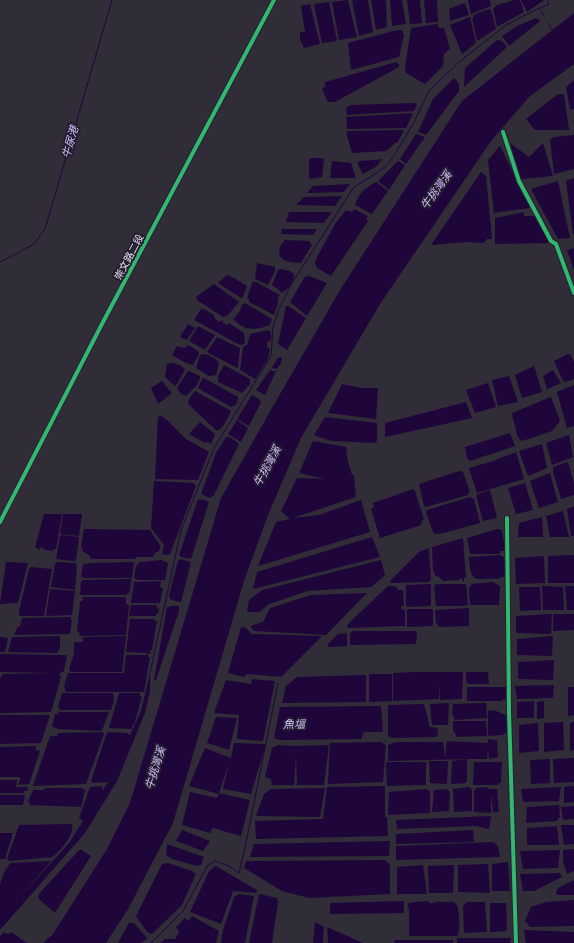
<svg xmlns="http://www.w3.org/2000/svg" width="574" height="943" font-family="'Asap Condensed','Noto Sans TC',sans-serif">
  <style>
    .water { fill: #1f063a }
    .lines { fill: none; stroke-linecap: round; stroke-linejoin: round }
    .stream { stroke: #1f063a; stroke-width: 1 }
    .minor { stroke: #5d5b5b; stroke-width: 5 }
    .cycleway-casing { stroke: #251e32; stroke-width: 6 }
    .cycleway { stroke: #33b770; stroke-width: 4 }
    .labels { text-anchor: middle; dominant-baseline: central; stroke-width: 4; stroke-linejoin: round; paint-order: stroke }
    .street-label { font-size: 10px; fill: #e9e5f3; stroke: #251e32 }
    .water-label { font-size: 11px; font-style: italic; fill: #d3c2f8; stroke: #251e32 }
  </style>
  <rect width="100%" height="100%" fill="#302c38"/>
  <!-- water -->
  <path class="water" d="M348 0 357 37 339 40 332 2Z
    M354 0H368L373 32 359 36 352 1Z
    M371 0H386L387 27 376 30Z
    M390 0H402L406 24 392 26Z
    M407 0H420L422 23 410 24Z
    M424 0H437L438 22 426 23Z
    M468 0H490L491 6 471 14Z
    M514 0H520L524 12 497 27 493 9 497 5Z
    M521 0H544L527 12Z
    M329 2 337 41 322 43 314 5 315 4Z
    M464 3 466 5 469 15 450 21 449 9Z
    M310 4 320 44 304 48 300 39V32H305L301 6Z
    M489 9 491 10 496 29 477 41 472 18H474L473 15Z
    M574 13V64L529 97 491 141 380 304 301 438 268 515 244 581 173 823 128 909 106 943H43L53 934 107 849 130 803 221 498 272 408 340 290 462 101Z
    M470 17 476 43 462 54 450 25Z
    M536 18 540 21 509 46 502 36 517 26Z
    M437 24 439 28H444L450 49 444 54 443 66 425 84 406 73 405 67 411 28Z
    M397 30H402L404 35 399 57 351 70 348 43Z
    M497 40 502 41 507 47 464 87 465 68Z
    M396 62 399 64V67L335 102H328L322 89 326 86 324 83 329 81Z
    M454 78 459 84V91L426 135 418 132 433 99Z
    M574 80V109L570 110 566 87Z
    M558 94H564L569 130H535L526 119Z
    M414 103 417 104 414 111 347 115 346 108 350 105Z
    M412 113 413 114 406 128 348 129 347 128 346 117Z
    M403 130 404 131 397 143H395L386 151 352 153 346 132 348 131Z
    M416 134 425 137 406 164 400 159Z
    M574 135V169L554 174 550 140 554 137Z
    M510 143 529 157 543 143 553 176 521 179Z
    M500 146C511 166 518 188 530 208L494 213 488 160Z
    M311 158H323L324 160 322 177 309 179V160Z
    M382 159 377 166 363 174 357 163 360 161Z
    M332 161 351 163 356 178H330Z
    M398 161 405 165 389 190 378 181Z
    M481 172 486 176 492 239H487L483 243 468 242 431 245Z
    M574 178V234H573L566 181Z
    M558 181 570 238 558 239 531 189Z
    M376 182 388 191 372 214 355 205C358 194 366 187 376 182Z
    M350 184 344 192 307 193 313 186Z
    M342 196 335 206 296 205 304 197Z
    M354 209 368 216 366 219 368 221 331 276 317 268 315 263 316 259 335 224 346 210 352 212Z
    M289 212H332L324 223 286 222Z
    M524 212V216H535L549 243 495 244V218Z
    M282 229H317L313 235 281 234Z
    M285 240 309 241 312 245 301 263C292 262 285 263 279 255L280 246Z
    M574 248V270L567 250Z
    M257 263 275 267V271L268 285 255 279Z
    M281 269 290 271 294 274C295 281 288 290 281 293L279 290 272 285 278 270Z
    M227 275 234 278 247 286 243 297 241 298 218 283Z
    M309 276 327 283 307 316 290 302 303 280 305 277Z
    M253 282H256L280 295 278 298V304L274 315 249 302V299L247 298 252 283Z
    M214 284 239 302 227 316 223 317 197 300 196 297Z
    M245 303 272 319 270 325C255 331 245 331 233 319L240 311 242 305Z
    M286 306H288L306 318 287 350 278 344Z
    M201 309H204L214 315 215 319 219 322 223 320V323L227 325 229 323 244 333 245 343 242 345 236 343 194 320Z
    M188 324 195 328 187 340 180 337Z
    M198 326 215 335 205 350 189 341Z
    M268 330 271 332V340L267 342V347L270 349 268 359 255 379 240 370 243 347 247 345 250 334Z
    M217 337 240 348 238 367 237 368 207 352Z
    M188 345 190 346 199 352V354L193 365 186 363 172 355 177 346 185 348Z
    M203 354C208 354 216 358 219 363L216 375 209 376 196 368 200 355Z
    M568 354 571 355 574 362V379L566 382 563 381 554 361Z
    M280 357 282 358C282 362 279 366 277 369L272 368 277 359Z
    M170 363C175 363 182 365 185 370L177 384 175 386 165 377 167 364Z
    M224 365 250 379V384L242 393 218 382V376Z
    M534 366 542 392 522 398 515 375Z
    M270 370 273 371H276L265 395 256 390Z
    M553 370 561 383 547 389 543 376Z
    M188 371 200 376V378L197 385 186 396 181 394 177 388Z
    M509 376 518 402 498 406 492 380Z
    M204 378 238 397C238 402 237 406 231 407L198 388 202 379Z
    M162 381 171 392V394L158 404 151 388Z
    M488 383 496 407 475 413 466 390Z
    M342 384 361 388H378L376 419 328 413Z
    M574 385V426L567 428 557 392Z
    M195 391 231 411C228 418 224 428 217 431L188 404 189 399Z
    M252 395 259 399 261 402 249 426 237 419Z
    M551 397 560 421 552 431 522 441C516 437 517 433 515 426 514 421 512 418 512 413Z
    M466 402 472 418 385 437V423Z
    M161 416 167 420 186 439 209 452 198 480 155 479 158 417Z
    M325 417 377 423V441L374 443 331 441 314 435Z
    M237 420 248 428 241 442 228 434Z
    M200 422 215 434 211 444 208 442 205 443 189 434Z
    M510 433 515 446 470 461 467 458 465 447Z
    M569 435 573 457 552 465 546 443Z
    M226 437H230L239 444 213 497 212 496 210 498 201 494 216 453Z
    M313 441 346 447 347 458 352 475H354L356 497 293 518 319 515 361 500 370 532 258 566 276 522 290 519 281 511 297 478 325 479 299 473Z
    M542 444 547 468 528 476 519 451Z
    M516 452 524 479 477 493 469 468 493 461Z
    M568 462 574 484V495L561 499 553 472V467Z
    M459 471 463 472 470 492 468 493V495L426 507 424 506 419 484Z
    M550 473 558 502 539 508 530 481Z
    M154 481 194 483 196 486 170 554 167 555 159 554H162L164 545 151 528Z
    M525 483 533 510 516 514 508 488Z
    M413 489 415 491 424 519 422 521 421 525 380 538 371 509 374 507 373 503Z
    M490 490 497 518 483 521 476 495Z
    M470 497 474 499 480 523 440 534H435L433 532 426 512 427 510Z
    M198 499 201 500 202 499 209 502 191 559 181 557 179 555Z
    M574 506V536H571L567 509Z
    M563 511 569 537H550L546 516Z
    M44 514H62L56 549H54L53 551 45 550 41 547 39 550 35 547Z
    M63 514H82L79 536 61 534 60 533Z
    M542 517 543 537H518L519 523Z
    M84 529 150 530 161 547 158 552H156L153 557H137L134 559H91L89 555 82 551 83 550 81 547Z
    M497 529 502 530 505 549 504 551H500V554H470L467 538Z
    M62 535 79 537 76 560 75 561 56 559 60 536Z
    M372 537 380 557 253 589 257 572Z
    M463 538 466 577 464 578V581H462V578H460V580L443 581 439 577 436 576 433 571 432 547Z
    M429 548 431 580 429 582 390 583 391 580 419 552Z
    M500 555 504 557 505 577H500V579C476 577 471 587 469 557Z
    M574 555V583H548V556Z
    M544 556 545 583 516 584 515 558Z
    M180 559 191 562 181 602 171 600 169 595 178 561Z
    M161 560 168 563 165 580H138L134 578 136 566 140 562Z
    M381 560 385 575 371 587 308 591 269 604 260 612H247L249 600 262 590Z
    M6 562 28 563 18 603H16L0 604Z
    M57 562 75 563 77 566 75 590 51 587 55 564Z
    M134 562 132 578H84L83 577H81L83 564 92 563Z
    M31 567 52 569 44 616H19V611L29 569Z
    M131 579 130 592 126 595H80L81 582 83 580Z
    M161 581 160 587 163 588 160 603H131L134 582Z
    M493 582 500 586 499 605H470L469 588 472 584Z
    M431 584V605L430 606 407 607 406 605V585Z
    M436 584H466L468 605 463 606H436L434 587Z
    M388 586H395L399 590H403L404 606H401V608L405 611V626L348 628 347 626 349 623Z
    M542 586 563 587 564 610H543Z
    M565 586H574V610H567Z
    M519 587H540L541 610 520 611Z
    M50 589 75 591 72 615 46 616Z
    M367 593 326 635 254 631 250 626 263 622 270 608 311 595Z
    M83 597H126V604L129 605 126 635 79 636 80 634 77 631 80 602 83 600Z
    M131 605H156L157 608 159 609 158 614 156 613V616H157H129Z
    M170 606H179V611L156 680H154L167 607H169Z
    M469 608V626L439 627 436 623 435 610Z
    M409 609H431L433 610V626L407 627V610Z
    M552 614 551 634 516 633V616Z
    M553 614H574V630L553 631Z
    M71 617V620H72L70 634 14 635 17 628 20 626 22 618Z
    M130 619H154L155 621H157L152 650 149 651 151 653 148 654V657H150L144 692H66L64 686 68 673H124L126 655H146L147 653 126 652Z
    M241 627 246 628 252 634 322 636 281 677 247 674 244 677 228 673Z
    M353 631H416L417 636 416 644 350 645V633Z
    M346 633 347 635V646L328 647V644L338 634Z
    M60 636V648L57 653 8 652 12 637Z
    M126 636 122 672H70V670L69 669 74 654V642H83V637Z
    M553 636 552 656 517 655V639Z
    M0 637 8 638 5 652H0Z
    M0 654 67 655 64 671 59 674 61 677 51 712 0 713V678L3 674 53 673 0 672Z
    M554 660 553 680 518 679V662Z
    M416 672H463L462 699 440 700 439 683V699L393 701V673Z
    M466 672H488L489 684H468L466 682Z
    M150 673V691L145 713 117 781 85 833 0 930V884L4 873 10 863 51 861 17 900 69 843 83 821 79 818 90 787 102 786 103 790 108 782 93 783 91 781 106 735 108 732 128 733 129 735H130L141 711Z
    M369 674H392V701L369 702Z
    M366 675V702L282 703 286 686 297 677Z
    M252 679 275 681 263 741 237 739 239 715 214 713 226 680 251 684Z
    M554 685 553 698 517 699 515 686Z
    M467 687H507L508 700 503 699 502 701H467Z
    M568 687H574V715L568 716Z
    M62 693H113L114 700 111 710H60L58 707Z
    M119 693H140V696H142L134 725H132V729L109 728Z
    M534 701V718H517V702Z
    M544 701V718L537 719V702Z
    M449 703 448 725H432L430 704Z
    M486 703 487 718 455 720 452 713 453 704Z
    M424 704 430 727 438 728 437 737 391 738 390 736 388 737V705Z
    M381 706 383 732H364L361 739 280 740 274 738 280 707Z
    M494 710 507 716 508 731 503 735 488 736V711Z
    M58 711 59 712H109L103 728 101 731 58 729 52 726 55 714H58Z
    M0 715H50L41 743 0 744Z
    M216 717 237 718 229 750 207 743Z
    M453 721H486L487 736 457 737 453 730Z
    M563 722 564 750 544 752V723Z
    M574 722V750L570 751V723Z
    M538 723 539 751 519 753V725Z
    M103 732 104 734 86 784 33 786 50 736H57L58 733Z
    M488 739 497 740 498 757 489 759 488 749 487 759H467V781L465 783 451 784 452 761 466 759 388 761V745L396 742H443L445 757 447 741 488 743Z
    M381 742 386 745 383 782 328 784 330 743Z
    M234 743 266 744 251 794 223 789 229 763 219 793 250 800 241 836 213 828 210 833 182 825 190 792 217 798 219 794 189 786 205 748 231 758Z
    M278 745 296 746 329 745 324 785H297L296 754 294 785H272L271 779 265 777 272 748Z
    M36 746V750L40 751 29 784 18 785 21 778 19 777H0V747Z
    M574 758V782L554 783 553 759Z
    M550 759V783L531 784 530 760Z
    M429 761H448L447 784 430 783Z
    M386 762H426V785L387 786Z
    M474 762H502L501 782 497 785H473Z
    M0 780H17L16 787H28L27 791H24V793H0Z
    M385 786V817H370H387L388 836 256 839 255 821 323 819 327 787Z
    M574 786V802L564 803V787Z
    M469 787 472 790V811L454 812 453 789Z
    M486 787 491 790V789H497L499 812H493L491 794V813L474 812V791L477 788Z
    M561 787 559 801 523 802 521 789Z
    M45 788H82L85 790 81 807 29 805 30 803 28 802 33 790H44Z
    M325 788 320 817 256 816 264 794 271 789Z
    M426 789 430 791V813L388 815 389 792Z
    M447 789 450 792 449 811 432 812 434 790Z
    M0 795H25L23 805H0Z
    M559 805 560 817 556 821 526 823 527 807Z
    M574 806V819L563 820 561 807Z
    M491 816 489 829 476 826 397 829 396 820Z
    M72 824C74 837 61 849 53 857L9 861 7 859 19 825Z
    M561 825H574V844L564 845Z
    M557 826 559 845H527V828Z
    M182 830 210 841 203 851 176 841Z
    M473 830 474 842 396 844V834Z
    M0 833H13L5 859H0Z
    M390 841 389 856 250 857 254 844Z
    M494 842 498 847 500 857 396 860V846Z
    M167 844 204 857 201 865 197 866 172 859 166 855Z
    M80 849 91 856 55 913 38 898 39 894Z
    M574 849V871L567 874 563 862V850Z
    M560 850 558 868 523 869 520 851Z
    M385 860 390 865V894L309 898 282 891 244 868 246 861Z
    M508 862 510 891H492V864Z
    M168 863 192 871 196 874 182 905 152 934 147 932 136 916 162 864Z
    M488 864 490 893 458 892V865Z
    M423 865 427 894H397V867Z
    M454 865 453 893H429L428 866Z
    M216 866 257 890 256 893 233 891 221 924 190 912 209 871Z
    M560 873 562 877 534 891H523L520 874Z
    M574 880V895H557L556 892 558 888Z
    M239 894 254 896 245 943H221L223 930 234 897Z
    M259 894 277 898 278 902 272 943H249Z
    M574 900V926L530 927 525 921 531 907 546 902Z
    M404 901V913L330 914V903Z
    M428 901 431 904C435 901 440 901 446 902 448 902 453 901 455 903 460 906 460 929 458 935L456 936H409V909L407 907 409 903 415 902Z
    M467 902H485L487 932 464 933 463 906Z
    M490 903H506L507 931 490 932Z
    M192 916 219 931 216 943H161L165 939H175L179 932 176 927 185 918 188 921Z
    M315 922 324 927 323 943H313Z
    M129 923H134L148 939 140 943H118Z
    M327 927 363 943H328Z
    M524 930 574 932V943H526Z
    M4 932 8 934 11 932 27 943H0V936Z
    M457 938H511L510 943H457Z
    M395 940H453V943H394Z"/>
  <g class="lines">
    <!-- stream -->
    <path class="stream" d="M540 8 548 5V0
      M548 23 553 31
      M0 262 12 256 34 244 45 229 112 0
      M150 673 181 530 214 448 271 356 273 327 279 309 292 283 354 187 372 176 386 166 394 156 413 124 429 91 459 62 506 25 539 8 544 16
      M151 943 183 911 208 865 215 861 227 865 239 873 247 838 278 683"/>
    <!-- minor -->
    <path class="minor" d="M503 132 519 181 551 241 556 244 574 293
      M507 518 509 711 516 943
      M0 522 103 322 274 0"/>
    <!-- cycleway casing -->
    <g class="cycleway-casing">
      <path id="cycleway" d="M503 132 519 181 551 241 556 244 574 293
        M507 518 509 711 516 943
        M0 522 103 322 274 0"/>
    </g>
    <!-- cycleway -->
    <use href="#cycleway" class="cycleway"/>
  </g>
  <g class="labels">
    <!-- street labels -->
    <g class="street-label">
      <text transform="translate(129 257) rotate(-62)">崇文路二段</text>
    </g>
    <!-- water labels -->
    <g class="water-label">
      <text transform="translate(70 142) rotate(-74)">牛尿港</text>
      <text transform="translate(436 190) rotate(-54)">牛挑灣溪</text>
      <text transform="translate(267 466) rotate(-61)">牛挑灣溪</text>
      <text x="294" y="724">魚塭</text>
      <text transform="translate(155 768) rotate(-73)">牛挑灣溪</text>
    </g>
  </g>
</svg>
